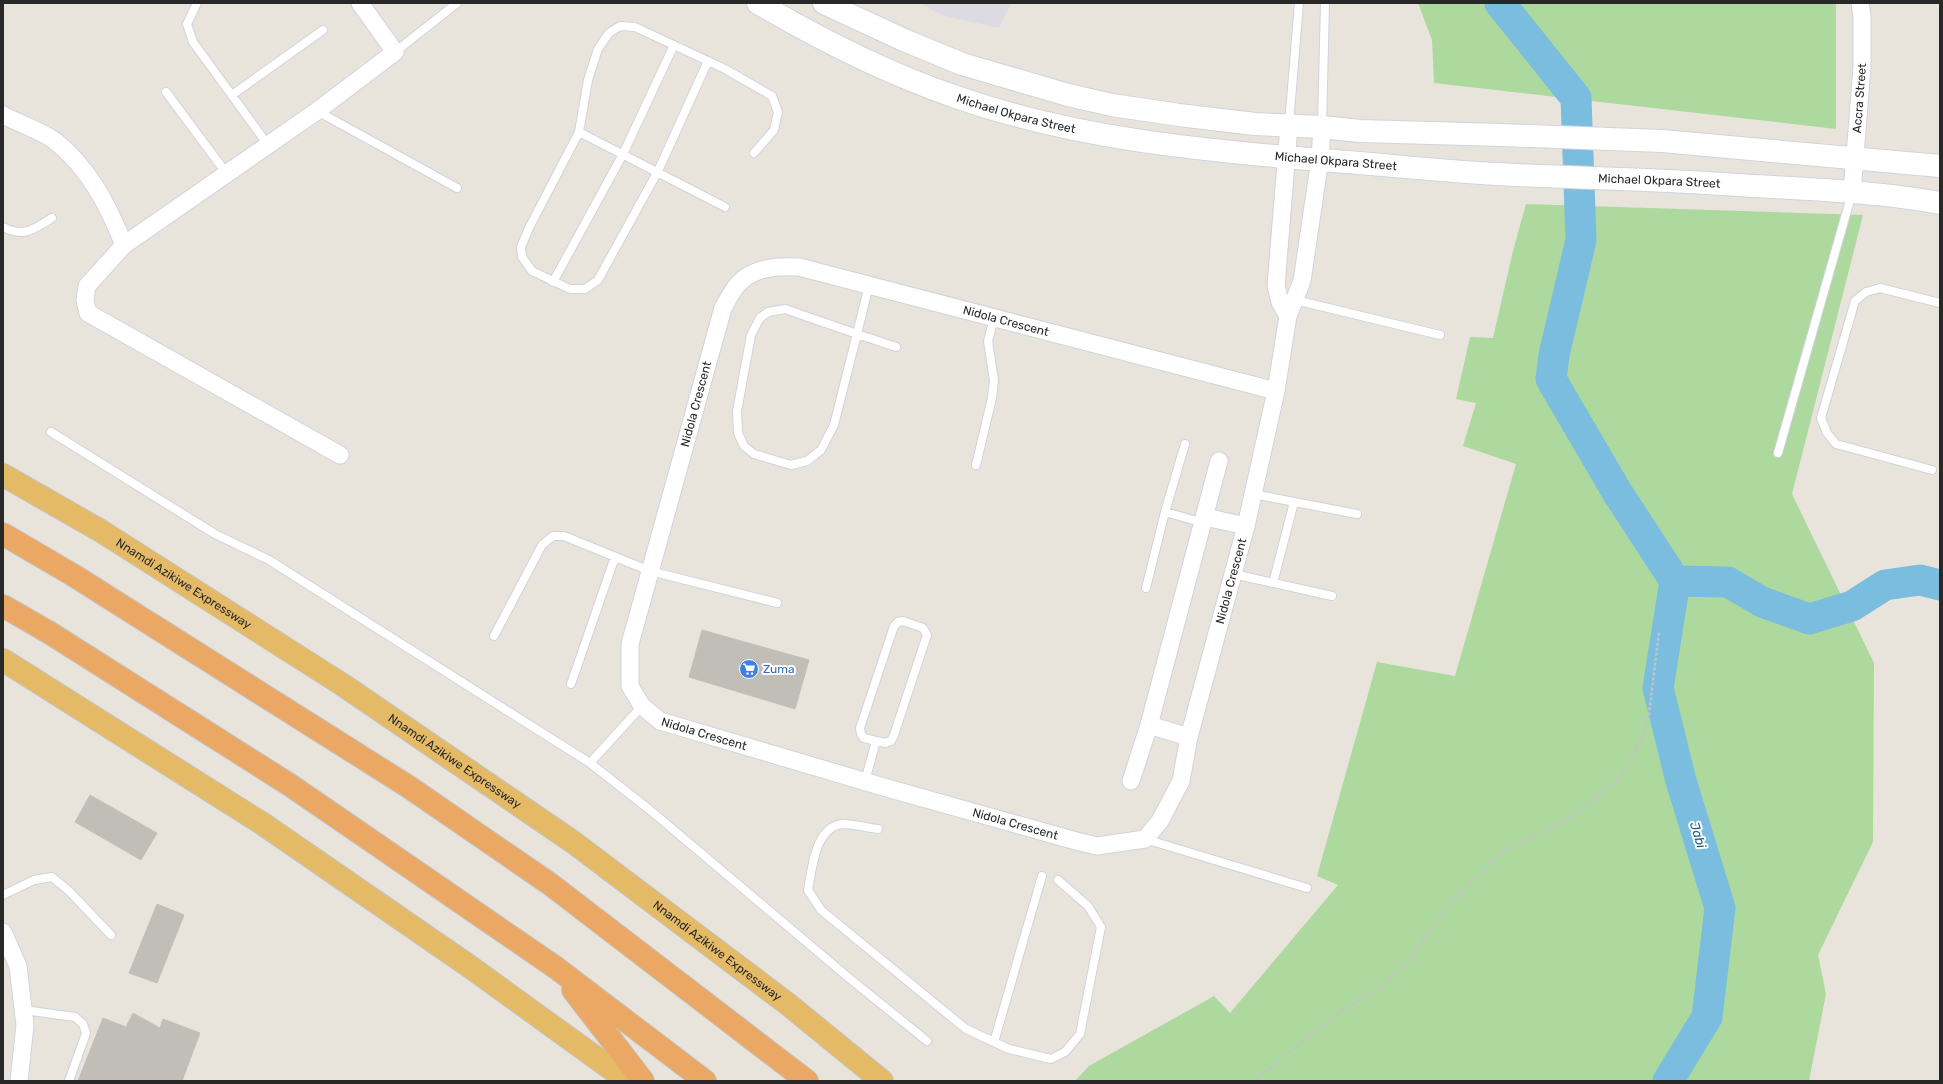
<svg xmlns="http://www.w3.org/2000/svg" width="1943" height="1084" font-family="Rubik,sans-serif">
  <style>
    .industrial { fill: #dddbe2 }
    .green { fill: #add99e }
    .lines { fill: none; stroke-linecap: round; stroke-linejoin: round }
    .river { stroke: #7abddf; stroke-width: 31 }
    .building { fill: #c1beb8; stroke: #c4c0b5 }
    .service-casing { stroke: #d1d2df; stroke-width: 10 }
    .minor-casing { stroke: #d1d2df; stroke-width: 19 }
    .secondary-casing { stroke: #d1d2df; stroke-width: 24 }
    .trunk-casing { stroke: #c3c3c3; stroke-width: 24 }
    .motorway-casing { stroke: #c3c3c3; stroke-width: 24 }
    .path { stroke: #c3c3c3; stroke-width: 2.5; stroke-dasharray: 3 2; stroke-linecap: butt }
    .service { stroke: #fff; stroke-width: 8 }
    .minor { stroke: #fff; stroke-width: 17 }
    .secondary { stroke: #fff; stroke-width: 22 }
    .trunk { stroke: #e4ba67; stroke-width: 22 }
    .motorway { stroke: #eaa864; stroke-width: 22 }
    .labels { text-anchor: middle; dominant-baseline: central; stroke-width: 4; stroke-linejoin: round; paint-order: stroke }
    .street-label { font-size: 12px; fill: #282828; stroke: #fff }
    .shop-label { font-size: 12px; fill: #366cbe; stroke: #fff; text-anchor: start }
    .water-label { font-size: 13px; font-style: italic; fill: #1c5b87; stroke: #fff }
  </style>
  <rect width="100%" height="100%" fill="#e9e4db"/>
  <!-- industrial -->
  <path class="industrial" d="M921 3H1011L999 28 941 15Z"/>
  <!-- green -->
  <path class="green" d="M1418 3H1836V129L1434 83 1432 40Z
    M1526 204 1863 215 1792 494 1874 663 1873 842 1818 955 1826 994 1809 1081H1075L1089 1066 1214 996 1230 1013 1338 885 1317 876 1377 662 1455 676 1516 464 1463 446 1476 403 1456 399 1470 337 1493 338 1513 251Z"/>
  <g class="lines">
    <!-- river -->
    <path class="river" d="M1500 3 1576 98 1581 240 1554 355 1551 379 1617 492 1675 581
      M1675 581 1728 582 1762 602 1809 619 1852 606 1885 585 1920 580 1940 585
      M1668 1081 1707 1017 1720 908 1681 781 1658 688 1675 581"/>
  </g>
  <!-- building -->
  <path class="building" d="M702 630 809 660 795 709 689 677Z
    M90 795 157 833 141 860 75 822Z
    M157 904 184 915 157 983 129 973Z
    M133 1013 160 1028 163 1019 200 1033 182 1081H78L103 1018 126 1027Z"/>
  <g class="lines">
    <!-- service casing -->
    <g class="service-casing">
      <path id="service" d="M197 3 187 24 193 42 268 145
        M395 52 457 3
        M708 61 658 171 598 280 585 289H570L532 271 522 257 521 247 529 228 579 132 588 80 598 49 609 33 620 26 635 27 725 69 772 96 778 112 774 130 754 153
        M166 92 227 174
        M232 95 323 30
        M317 111 457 188
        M1289 124 1299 3
        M1322 126 1325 3
        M579 132 725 207
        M3 227C25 238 33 229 52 218
        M553 282 623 154 674 45
        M869 285 857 334 834 425 821 450 807 461 791 465 754 454 744 446 738 433 737 411 751 335 760 318 768 312 785 309 857 334 896 347
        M1295 300 1440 335
        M51 432 215 534 269 560 590 763 650 810 849 978 927 1041
        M1778 453 1852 193
        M976 465 992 398 994 381 988 341 994 318
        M1932 470 1836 444 1827 433 1821 418 1855 301 1866 292 1880 288 1940 303
        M1253 494 1357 514
        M1165 512 1204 523
        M1233 574 1332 596
        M1273 583 1294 502
        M1146 588 1165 512 1185 444
        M903 621 923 628 927 635 894 735 891 741 885 743 876 741 864 738 861 734 860 728 894 626 898 622Z
        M494 636 542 545 553 536H564L650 571 777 603
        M571 684 615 557
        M590 763 642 706
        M865 781 876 741
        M878 829C867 828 855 824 844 824 815 825 812 869 808 890L821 910 966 1029 1009 1049 1051 1059 1065 1052 1080 1034 1101 927 1088 906 1058 880
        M1145 839 1307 888
        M3 895 34 880 52 877 69 891 111 935
        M24 1010 75 1017 83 1024 86 1033 69 1081
        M994 1042 1042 876"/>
    </g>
    <!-- minor casing -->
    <g class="minor-casing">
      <g id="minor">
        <path d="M3 115C18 123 43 132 55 141 89 168 108 205 124 245"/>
        <path id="s1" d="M1852 193 1862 67V16L1860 3"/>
        <path d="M1288 316 1280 302 1276 286 1289 126"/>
        <path id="s2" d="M1276 391 799 267C777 266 754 267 738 284 732 291 727 301 723 308L630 644V686L642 706 660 721 887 788 1076 841 1097 846 1145 839 1160 821 1181 781 1189 737 1246 526 1276 391 1288 316 1302 281 1320 159 1322 127"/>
        <path d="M340 455 88 313 85 300 87 286 124 245 317 111 395 52 360 3"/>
        <path d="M1205 517 1246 526"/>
        <path d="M1149 725 1189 737"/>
        <path d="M1131 781 1149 725 1219 461"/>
        <path d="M3 932 18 966 25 1025 19 1081"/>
      </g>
    </g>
    <!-- secondary casing -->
    <g class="secondary-casing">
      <g id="secondary">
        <path id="s3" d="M758 3C821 40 886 73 956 97 1074 138 1197 150 1321 160 1379 164 1438 171 1497 174 1572 178 1647 179 1722 184 1794 189 1869 190 1940 203"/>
        <path d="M824 3 904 40 962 64 1068 95 1112 105 1179 115 1255 124 1322 127 1360 131 1502 135 1662 141 1940 166"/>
      </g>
    </g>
    <!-- trunk casing -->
    <g class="trunk-casing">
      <g id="trunk">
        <path id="s4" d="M3 475 101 531 343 685 573 842 789 1005 882 1081"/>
        <path d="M3 660 263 824 469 966 628 1081"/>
      </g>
    </g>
    <!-- motorway casing -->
    <g class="motorway-casing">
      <path id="motorway" d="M3 534 73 575 409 787 550 884 807 1081
        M3 606 50 633 290 785 555 967 705 1081
        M573 990 643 1081"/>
    </g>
    <!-- path -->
    <path class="path" d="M1254 1081 1342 1010 1384 985 1409 961 1447 906 1501 853 1581 811 1620 778 1642 739 1649 714 1659 632"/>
    <!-- service -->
    <use href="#service" class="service"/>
    <!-- minor -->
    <use href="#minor" class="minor"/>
    <!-- secondary -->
    <use href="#secondary" class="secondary"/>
    <!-- trunk -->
    <use href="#trunk" class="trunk"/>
    <!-- motorway -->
    <use href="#motorway" class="motorway"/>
  </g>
  <!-- icons -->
  <defs>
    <g id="supermarket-disc" transform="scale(1)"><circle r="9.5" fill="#3f7fe0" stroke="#fff"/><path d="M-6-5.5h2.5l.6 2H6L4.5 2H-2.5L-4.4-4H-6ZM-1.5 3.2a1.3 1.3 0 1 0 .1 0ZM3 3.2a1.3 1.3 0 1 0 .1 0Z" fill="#fff"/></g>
  </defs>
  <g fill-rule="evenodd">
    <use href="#supermarket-disc" x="749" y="669"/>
  </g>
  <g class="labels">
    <!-- street labels -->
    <g class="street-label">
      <text stroke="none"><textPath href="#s1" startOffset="95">Accra Street</textPath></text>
      <text stroke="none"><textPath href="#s3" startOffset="282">Michael Okpara Street</textPath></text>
      <text stroke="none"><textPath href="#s3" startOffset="606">Michael Okpara Street</textPath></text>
      <text stroke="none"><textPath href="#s3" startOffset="930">Michael Okpara Street</textPath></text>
      <text transform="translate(1006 321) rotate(15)">Nidola Crescent</text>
      <text transform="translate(696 404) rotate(-75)">Nidola Crescent</text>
      <text stroke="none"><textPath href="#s2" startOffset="1802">Nidola Crescent</textPath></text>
      <text stroke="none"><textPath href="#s4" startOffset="211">Nnamdi Azikiwe Expressway</textPath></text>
      <text stroke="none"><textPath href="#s2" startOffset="1070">Nidola Crescent</textPath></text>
      <text stroke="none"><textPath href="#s4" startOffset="535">Nnamdi Azikiwe Expressway</textPath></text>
      <text stroke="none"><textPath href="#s2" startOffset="1394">Nidola Crescent</textPath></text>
      <text stroke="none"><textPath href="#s4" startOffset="859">Nnamdi Azikiwe Expressway</textPath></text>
    </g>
    <!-- shop labels -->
    <g class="shop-label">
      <text x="763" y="669">Zuma</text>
    </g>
    <!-- water labels -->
    <g class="water-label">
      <text transform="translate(1698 835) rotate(73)">Jabi</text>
    </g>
  </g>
  <!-- border -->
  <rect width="1943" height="1084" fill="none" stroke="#282828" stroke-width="8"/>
</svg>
